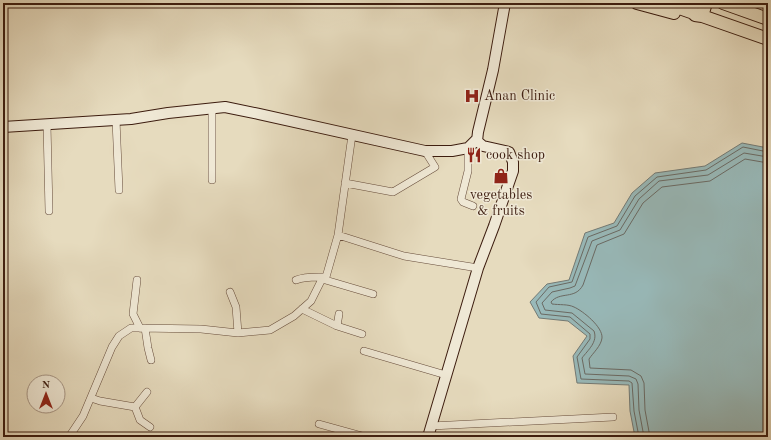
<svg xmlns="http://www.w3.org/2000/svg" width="771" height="440" font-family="'Old Standard TT',serif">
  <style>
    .water { fill: #98b9b9; stroke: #737a75 }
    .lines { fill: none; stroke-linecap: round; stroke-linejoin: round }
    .shore { stroke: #6a6a64; stroke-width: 1 }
    .street-casing { stroke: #664c3b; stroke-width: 8 }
    .secondary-casing { stroke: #3c1c0f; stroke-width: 12 }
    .highway-casing { stroke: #3c1c0f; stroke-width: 14 }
    .street { stroke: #efe8d5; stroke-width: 7 }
    .secondary { stroke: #efe8d5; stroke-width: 10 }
    .highway { stroke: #e6dbbe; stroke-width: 12 }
    .labels { text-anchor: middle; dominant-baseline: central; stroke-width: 3; stroke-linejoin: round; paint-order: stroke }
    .poi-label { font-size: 14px; fill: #3c1c0f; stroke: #efe8d5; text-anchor: start }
  </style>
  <rect width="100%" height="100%" fill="#e6dbbe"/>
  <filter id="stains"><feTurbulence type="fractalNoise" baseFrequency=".005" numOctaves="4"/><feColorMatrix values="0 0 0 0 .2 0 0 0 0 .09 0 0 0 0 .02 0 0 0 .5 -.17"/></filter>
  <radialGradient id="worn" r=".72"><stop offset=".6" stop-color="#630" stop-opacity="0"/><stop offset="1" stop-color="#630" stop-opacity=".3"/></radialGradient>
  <!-- water -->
  <path class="water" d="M742 143 768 148V437H635L630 411 629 385 577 383 573 356 587 336 568 321 539 318 530 302 547 284 569 280 585 233 614 223 632 193 655 173 705 166Z"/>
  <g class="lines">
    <!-- shore -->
    <path class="shore" d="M639 437 634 411 632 383 629 381 581 379 577 357 590 339V334L570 317 541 314 536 302 549 287 572 282 588 237 617 226 635 196 657 177 706 170 743 147 768 152
      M644 437 639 410 638 384 636 379 629 376 585 374 582 358C588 350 598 342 594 331L572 313 545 310 542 303 552 292 570 288 575 286 592 241 620 230 639 199 659 181 708 175 744 153 768 157
      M650 437 645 410 644 383 641 376 631 370 590 368 589 359C593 353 601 346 602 338 603 327 583 311 574 307 568 304 559 305 552 304L551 302C560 291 575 300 583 285L597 245 624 234 643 203 662 187 710 181 745 159 768 163"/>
    <!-- street casing -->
    <g class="street-casing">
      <path id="street" d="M212 108V180
        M116 120 119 190
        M47 125 49 211
        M468 148V171L461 199 463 202 473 206
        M345 183 393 192 435 167 425 151
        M338 235 404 256 478 268
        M322 279 373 294
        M137 280 133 314 140 328
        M296 280C306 276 315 277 326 277
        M230 292 236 307 238 333
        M302 309 337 326 362 334
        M337 326 339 314
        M145 328 148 348 151 360
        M364 351 446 375
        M91 398 100 401 135 407 147 392
        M135 407 140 420 150 427
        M319 424 366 437
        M431 426 613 417
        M69 437 83 416 112 347 119 336 131 328H140L201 329 238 333 270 330 294 316 311 301 322 279 326 277 338 235 352 135"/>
    </g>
    <!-- secondary casing -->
    <g class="secondary-casing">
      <path id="secondary" d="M3 127 131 119 168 113 225 107 259 114 425 151H452L468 148 476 140
        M428 437 478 268 494 226 513 171V162L509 152 483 146 477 141 478 132 493 70 505 3"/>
    </g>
    <!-- highway casing -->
    <g class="highway-casing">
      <path id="highway" d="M637 3 674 13
        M665 3 768 39
        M723 3 768 19
        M695 15 702 16 706 3"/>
    </g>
    <!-- street -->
    <use href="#street" class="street"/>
    <!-- secondary -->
    <use href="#secondary" class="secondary"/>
    <!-- highway -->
    <use href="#highway" class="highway"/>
  </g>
  <!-- icons -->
  <defs>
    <g id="hospital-bare" transform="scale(1.2)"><path d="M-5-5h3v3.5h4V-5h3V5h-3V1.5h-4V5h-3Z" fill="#8f2418" stroke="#efe8d5" stroke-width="2.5" paint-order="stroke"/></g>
    <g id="restaurant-bare" transform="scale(1.2)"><path d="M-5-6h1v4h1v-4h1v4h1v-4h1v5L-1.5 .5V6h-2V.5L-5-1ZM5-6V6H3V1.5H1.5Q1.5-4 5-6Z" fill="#8f2418" stroke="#efe8d5" stroke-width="2.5" paint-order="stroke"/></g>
    <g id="shop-bare" transform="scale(1.2)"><path d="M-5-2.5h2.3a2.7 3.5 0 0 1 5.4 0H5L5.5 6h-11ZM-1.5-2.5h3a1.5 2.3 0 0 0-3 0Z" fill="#8f2418" stroke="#efe8d5" stroke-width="2.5" paint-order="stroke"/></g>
  </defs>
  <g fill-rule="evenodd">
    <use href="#hospital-bare" x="472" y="96"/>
    <use href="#restaurant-bare" x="474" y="155"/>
    <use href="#shop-bare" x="501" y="176"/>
  </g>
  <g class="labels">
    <!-- poi labels -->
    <g class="poi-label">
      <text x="484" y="96">Anan Clinic</text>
      <text x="486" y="155">cook shop</text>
      <text x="501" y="195" text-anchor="middle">vegetables<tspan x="501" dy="16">&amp; fruits</tspan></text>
    </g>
  </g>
  <!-- margin -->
  <rect width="771" height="440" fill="none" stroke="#e6dbbe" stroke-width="16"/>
  <rect x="4" y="4" width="763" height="432" fill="none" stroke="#3c1c0f" stroke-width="2"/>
  <rect x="8" y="8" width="755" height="424" fill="none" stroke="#3c1c0f"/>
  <!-- north arrow -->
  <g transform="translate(46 394)"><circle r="19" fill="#efe8d5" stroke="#a79686"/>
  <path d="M0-3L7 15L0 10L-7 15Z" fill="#8f2418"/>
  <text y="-6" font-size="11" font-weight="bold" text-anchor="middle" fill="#3c1c0f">N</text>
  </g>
  <rect width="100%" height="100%" filter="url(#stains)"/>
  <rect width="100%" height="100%" fill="url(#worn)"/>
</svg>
